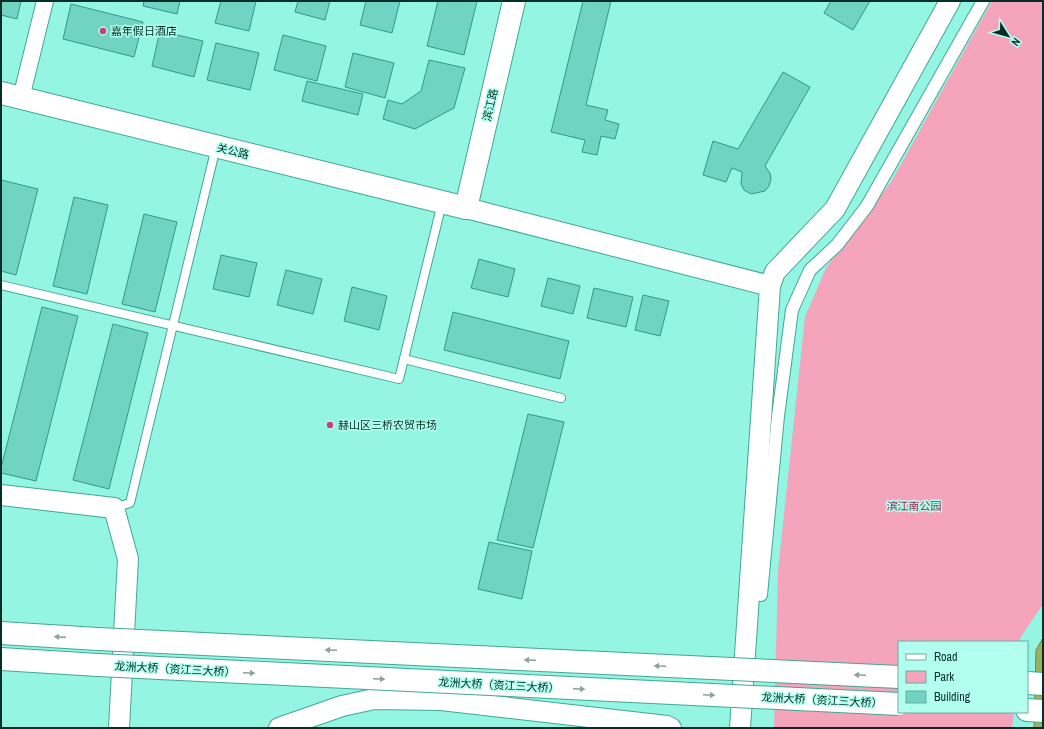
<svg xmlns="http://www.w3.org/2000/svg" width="1044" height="729" font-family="'Archivo Narrow','Noto Sans SC',sans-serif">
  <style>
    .green { fill: #f4a4bb }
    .water { fill: #9cb060; stroke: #6e894f }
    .building { fill: #71d3c1; stroke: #329989 }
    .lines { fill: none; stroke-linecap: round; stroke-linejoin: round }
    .service-casing { stroke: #43a796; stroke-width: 10 }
    .pedestrian-casing { stroke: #43a796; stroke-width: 14 }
    .minor-casing { stroke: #43a796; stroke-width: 18 }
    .tertiary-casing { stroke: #43a796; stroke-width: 22 }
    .secondary-casing { stroke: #43a796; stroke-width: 24 }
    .primary-casing { stroke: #43a796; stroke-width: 24 }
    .service { stroke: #fff; stroke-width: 8 }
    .pedestrian { stroke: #fff; stroke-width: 12 }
    .minor { stroke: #fff; stroke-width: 16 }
    .tertiary { stroke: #fff; stroke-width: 20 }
    .secondary { stroke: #fff; stroke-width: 22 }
    .primary { stroke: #fff; stroke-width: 22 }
    .primary-bridge-casing { stroke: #43a796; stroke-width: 24; stroke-linecap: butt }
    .primary-bridge { stroke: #fff; stroke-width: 22 }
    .oneway { fill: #8da19e }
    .poi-dot { fill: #ca3f76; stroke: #b3ffef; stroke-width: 1.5 }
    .labels { text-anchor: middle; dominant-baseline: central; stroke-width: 3; stroke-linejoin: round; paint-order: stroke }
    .poi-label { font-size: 11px; fill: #022f28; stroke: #b3ffef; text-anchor: start }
    .street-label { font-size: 11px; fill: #022f28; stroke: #b3ffef }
    .park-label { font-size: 11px; fill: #8f2c52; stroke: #b3ffef }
  </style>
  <rect width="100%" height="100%" fill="#93f5e2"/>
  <!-- green -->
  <path class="green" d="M992 1H1043V604L1020 638V642H899V712H1014L1012 728H774L778 571 805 317 826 268 891 182Z"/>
  <!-- water -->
  <path class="water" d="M1043 638V728H1034L1036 650Z"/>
  <!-- building -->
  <path class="building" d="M1 1H21L17 19 1 15Z
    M144 1H180L177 14 143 6Z
    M221 1H256L249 31 215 23Z
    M298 1H330L325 20 295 12Z
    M366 1H400L392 33 360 25Z
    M438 1H477L464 55 427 46Z
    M583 1H611L586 105 608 110 605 120 619 124 615 139 601 136 597 155 582 152 585 140 551 132Z
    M831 1H870L853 30 824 13Z
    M71 4 143 22 134 57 63 39Z
    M160 31 203 41 194 77 152 66Z
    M283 35 326 46 317 81 274 70Z
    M216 43 259 53 250 90 207 80Z
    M353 53 394 63 385 98 345 87Z
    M429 60 465 68 454 108 415 129 383 119 388 100 402 104 421 91Z
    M783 72 810 87 765 166 770 173 771 179 769 186 765 191 751 194 744 190 741 184 742 172 732 168 726 182 703 175 713 141 738 149Z
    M307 81 363 94 358 115 302 101Z
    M1 180 38 189 16 275 1 271Z
    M74 197 108 205 87 294 53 286Z
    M144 214 177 222 155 312 122 304Z
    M221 255 257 263 249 297 213 289Z
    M479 259 515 269 508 297 471 288Z
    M286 270 322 279 313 314 277 305Z
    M548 278 580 286 573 314 541 306Z
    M352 287 387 296 379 330 344 321Z
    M594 288 633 297 626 327 587 318Z
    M643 295 669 301 660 336 635 330Z
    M42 307 78 316 36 481 1 473V468Z
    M453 312 569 341 560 379 444 350Z
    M113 324 148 333 109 489 73 480Z
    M528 414 564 422 533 548 497 540Z
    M489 542 532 551 522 599 478 589Z"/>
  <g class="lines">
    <!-- service casing -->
    <g class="service-casing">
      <path id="service" d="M1 285 399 379 442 203
        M404 359 561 398
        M114 508 130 503 216 147"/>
    </g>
    <!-- pedestrian casing -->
    <g class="pedestrian-casing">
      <path id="pedestrian" d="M761 595 778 416 792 310 810 270 837 245 867 206 983 1"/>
    </g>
    <!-- minor casing -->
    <g class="minor-casing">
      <path id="minor" d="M21 98 45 1"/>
    </g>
    <!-- tertiary casing -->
    <g class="tertiary-casing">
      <path id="tertiary" d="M466 208 770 286
        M1 495 114 508 128 559 119 728
        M279 728 342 706 374 699 441 700 667 726 671 728
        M740 728 770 286 775 272 835 209 950 1"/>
    </g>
    <!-- secondary casing -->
    <g class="secondary-casing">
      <path id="secondary" d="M1 93 466 208 514 1"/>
    </g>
    <!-- primary casing -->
    <g class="primary-casing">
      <path id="primary" d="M1 633 98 639
        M1 659 98 665
        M1027 683 1043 684
        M1027 710 1043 711"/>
    </g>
    <!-- service -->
    <use href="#service" class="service"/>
    <!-- pedestrian -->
    <use href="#pedestrian" class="pedestrian"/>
    <!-- minor -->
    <use href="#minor" class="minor"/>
    <!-- tertiary -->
    <use href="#tertiary" class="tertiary"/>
    <!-- secondary -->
    <use href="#secondary" class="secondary"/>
    <!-- primary -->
    <use href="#primary" class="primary"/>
    <!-- primary-bridge casing -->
    <g class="primary-bridge-casing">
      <path id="primary-bridge" d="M98 639 899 677
        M98 665 899 704"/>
    </g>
    <!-- primary-bridge -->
    <use href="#primary-bridge" class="primary-bridge"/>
  </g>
  <!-- one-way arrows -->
  <defs><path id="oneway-solid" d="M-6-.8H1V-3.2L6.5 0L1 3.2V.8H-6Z"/></defs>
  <g class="oneway">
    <use href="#oneway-solid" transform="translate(60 637) rotate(-176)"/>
    <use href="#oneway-solid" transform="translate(331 650) rotate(-177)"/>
    <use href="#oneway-solid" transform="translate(530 660) rotate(-177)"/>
    <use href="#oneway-solid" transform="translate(660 666) rotate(-177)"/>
    <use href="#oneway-solid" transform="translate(249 673) rotate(3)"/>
    <use href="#oneway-solid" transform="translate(860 675) rotate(-177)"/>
    <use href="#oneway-solid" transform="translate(379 679) rotate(3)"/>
    <use href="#oneway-solid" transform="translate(579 689) rotate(3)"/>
    <use href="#oneway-solid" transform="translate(709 695) rotate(3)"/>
  </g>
  <!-- markers -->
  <g class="poi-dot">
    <circle cx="103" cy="31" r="4"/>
    <circle cx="330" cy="425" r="4"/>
  </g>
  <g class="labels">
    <!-- poi labels -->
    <g class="poi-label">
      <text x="111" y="31">嘉年假日酒店</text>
      <text x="338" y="425">赫山区三桥农贸市场</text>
    </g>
    <!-- street labels -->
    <g class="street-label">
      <text transform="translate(490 105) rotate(-77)">滨江路</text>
      <text transform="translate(233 151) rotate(14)">关公路</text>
      <text transform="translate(175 669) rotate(3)">龙洲大桥（资江三大桥）</text>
      <text transform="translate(499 685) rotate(3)">龙洲大桥（资江三大桥）</text>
      <text transform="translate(822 700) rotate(3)">龙洲大桥（资江三大桥）</text>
    </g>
    <!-- park labels -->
    <g class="park-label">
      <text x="914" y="506">滨江南公园</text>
    </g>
  </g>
  <!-- border -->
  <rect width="1044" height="729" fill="none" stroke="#022f28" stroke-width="4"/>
  <!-- legend -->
  <rect x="898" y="641" width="130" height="72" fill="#b3ffef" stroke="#6cac9f"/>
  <rect x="906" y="654" width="20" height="6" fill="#ffffff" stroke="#6cac9f"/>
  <text x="934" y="661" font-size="12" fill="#022f28">Road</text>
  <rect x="906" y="671" width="20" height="12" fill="#f4a4bb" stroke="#6cac9f"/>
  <text x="934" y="681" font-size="12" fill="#022f28">Park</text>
  <rect x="906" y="691" width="20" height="12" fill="#71d3c1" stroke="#6cac9f"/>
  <text x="934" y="701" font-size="12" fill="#022f28">Building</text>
  <!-- north arrow -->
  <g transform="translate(1008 36) rotate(127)" stroke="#b3ffef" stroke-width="3" paint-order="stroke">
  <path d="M0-3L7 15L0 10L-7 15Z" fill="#022f28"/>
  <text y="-6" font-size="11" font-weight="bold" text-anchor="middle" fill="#022f28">N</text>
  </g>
</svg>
